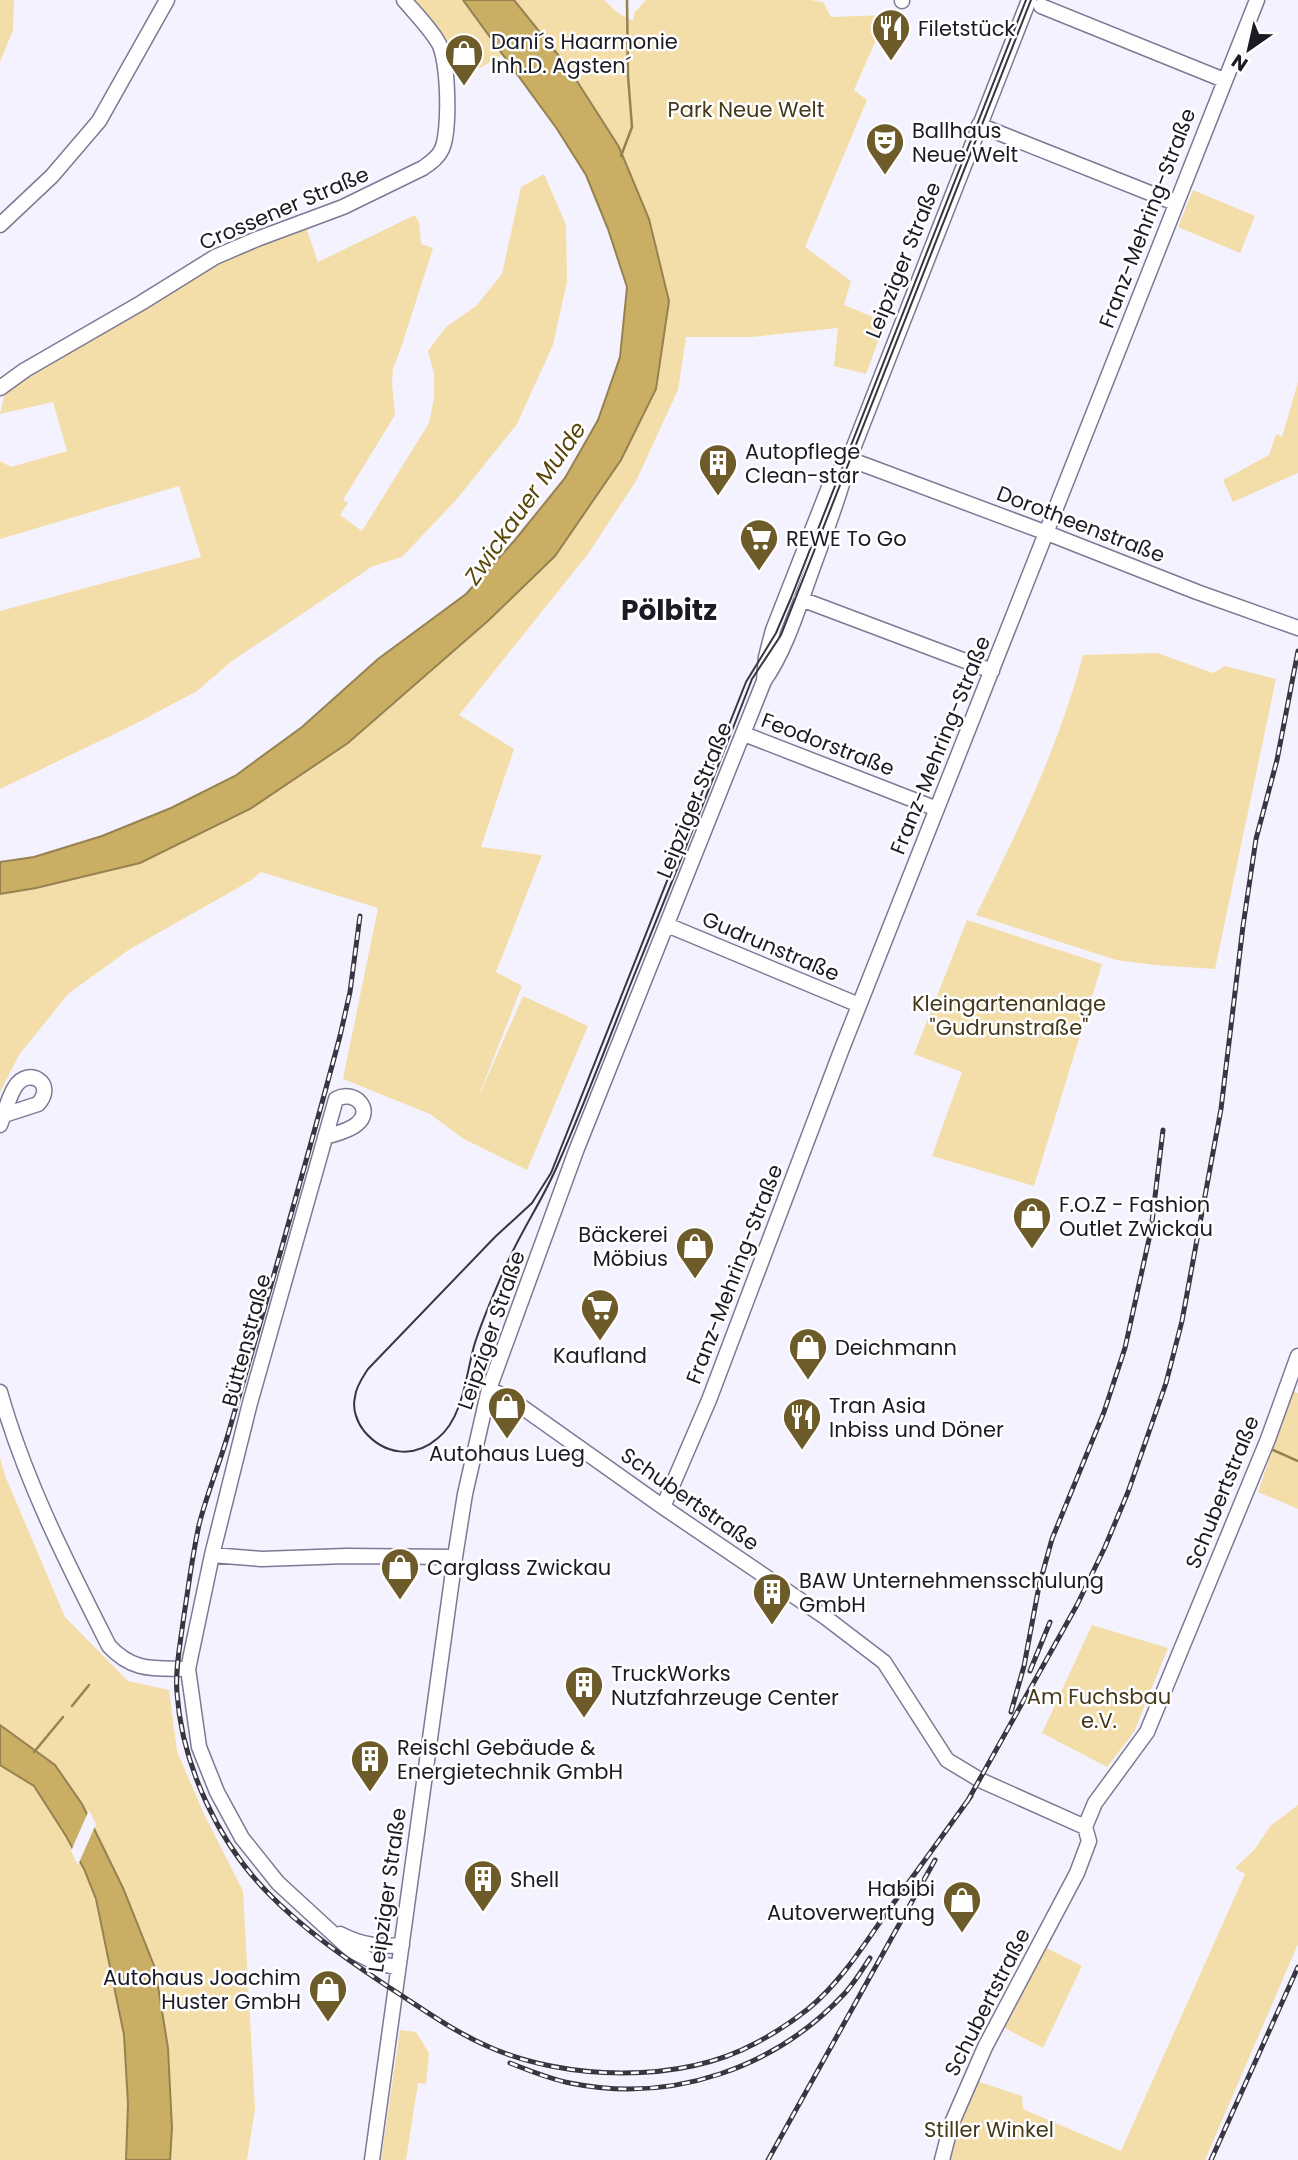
<svg xmlns="http://www.w3.org/2000/svg" width="1298" height="2160" font-family="Poppins,sans-serif">
  <style>
    .green { fill: #f3dea9 }
    .water { fill: #caae64; stroke: #968251; stroke-width: 2 }
    .pier { fill: #f5f2ff }
    .lines { fill: none; stroke-linecap: round; stroke-linejoin: round }
    .stream { stroke: #968251; stroke-width: 2.5 }
    .minor-casing { stroke: #7e7894; stroke-width: 17 }
    .minor { stroke: #fff; stroke-width: 14 }
    .tram { stroke: #393641; stroke-width: 2 }
    .rail-casing { stroke: #393641; stroke-width: 5 }
    .rail { stroke: #fff; stroke-width: 2.5; stroke-dasharray: 8; stroke-linecap: butt }
    .labels { text-anchor: middle; dominant-baseline: central; stroke-width: 5; stroke-linejoin: round; paint-order: stroke }
    .poi-label { font-size: 21px; fill: #1c1a24; stroke: #fff; text-anchor: start }
    .park-label { font-size: 21px; fill: #443818; stroke: #fff }
    .street-label { font-size: 21px; fill: #1c1a24; stroke: #fff }
    .water-label { font-size: 23px; font-style: italic; fill: #594609; stroke: #fff }
    .district-label { font-size: 28px; font-weight: bold; fill: #1c1a24; stroke: #fff }
  </style>
  <rect width="100%" height="100%" fill="#f5f2ff"/>
  <!-- green -->
  <path class="green" d="M0 0H14L13 30 0 62Z
    M410 0H463L504 54 480 68 443 37Z
    M515 0H604L618 13 633 21 634 13 646 0H810L823 2 831 17 887 15 854 90 867 100 805 247 851 281 844 305 885 322 866 374 834 366 838 328 751 337H686L678 390 636 481 588 554 459 715 514 749 481 847 542 855 496 972 522 986 475 1105 523 996 588 1026 527 1170 462 1138 430 1114 343 1079 378 908 261 872 250 881 130 949 68 994 19 1055 0 1092V894L36 888 140 863 254 806 348 743 489 620 656 389 619 147 568 67Z
    M544 174 566 225 567 282 553 345 517 424 456 500 402 557 373 566 232 661 197 691 135 724 0 789V611L201 557 179 486 0 539V461L11 467 67 451 53 402 0 414 5 392 241 249 305 225 318 262 415 215 419 222 421 244 433 248 402 345 393 369 392 383 395 415 343 500 348 503 340 515 362 531 429 423 434 398V374L428 351 446 327 476 306 502 274 521 187Z
    M1193 190 1255 216 1240 253 1178 227Z
    M1298 382V473L1233 502 1223 480 1269 455 1276 434 1282 437Z
    M1157 653 1213 673 1225 666 1276 679 1215 969 1155 965 1116 960 976 915C1018 831 1059 746 1083 655Z
    M967 920 1102 964 1034 1186 932 1156 962 1072 914 1054Z
    M1292 1391 1298 1393V1509L1258 1492Z
    M0 1458 6 1478 65 1617 128 1681 169 1690 177 1751 204 1814 243 1891 255 2109 247 2160H170L172 2127 168 2048 155 1968 123 1888 55 1765 0 1725Z
    M1092 1625 1168 1648 1134 1732 1107 1767 1042 1733Z
    M0 1765 34 1786 66 1836 84 1869 96 1899 124 2041 128 2104 126 2160H0Z
    M1298 1805V1944L1205 2160H949L957 2128 974 2080 1022 2096 1023 2109 1121 2151 1245 1874 1235 1868 1255 1849 1270 1826Z
    M1041 1945 1082 1966 1043 2048 999 2025Z
    M400 2030 416 2032 429 2053 426 2084 418 2083 406 2160H381Z"/>
  <!-- water -->
  <path class="water" d="M463 0H514L568 67 619 147 649 219 669 301 656 389 621 460 555 556 489 620 348 743 250 809 140 863 36 888 0 894V862L34 857 102 836 171 808 235 776 302 727 378 659 466 594 515 540 565 478 598 420 620 357 627 287 608 229 586 175 557 129Z
    M0 1725 55 1765 82 1804 123 1888 155 1968 168 2048 172 2128 170 2160H126L128 2104 124 2035 96 1899 84 1869 66 1836 34 1786 0 1765Z"/>
  <!-- pier -->
  <path class="pier" d="M89 1810 96 1824 78 1865 71 1851Z"/>
  <g class="lines">
    <!-- stream -->
    <path class="stream" d="M621 156 632 127 628 76 627 0
      M1273 1450 1298 1461
      M72 1706 89 1685
      M34 1752 63 1717"/>
    <!-- minor casing -->
    <g class="minor-casing">
      <path id="minor" d="M902 1V0
        M1041 6 1224 80
        M979 125 1175 203
        M0 225 52 176 99 121 167 0
        M0 388 25 370 141 303 215 257 257 239 343 207 423 168C430 163 438 158 442 149 450 131 449 59 438 42 429 27 415 13 404 0
        M849 459 1047 533 1197 592 1298 628
        M801 599 992 671
        M764 680 766 657 773 630 831 482 844 465
        M744 734 937 809
        M667 925 859 1005
        M0 1125C5 1113 8 1098 15 1087 28 1066 57 1083 38 1104L4 1115
        M325 1137C335 1134 349 1131 357 1124 374 1110 355 1089 336 1099L250 1403 212 1555 188 1669 199 1747 217 1792 242 1838 278 1883 352 1951 372 1961 398 1968
        M489 1389 512 1400 663 1507 825 1617 884 1662 947 1760 980 1780 1085 1827 1095 1803 1147 1732 1268 1439 1298 1356
        M0 1392C25 1481 67 1563 109 1646 133 1672 154 1668 188 1669
        M663 1507 709 1400 841 1051 1257 0
        M212 1555 262 1559 346 1556 455 1557
        M340 1934C361 1945 379 1947 402 1945
        M372 2160 455 1557 465 1494 489 1389 576 1151 764 681C787 648 799 605 813 567 826 531 840 496 849 459L1029 0
        M942 2160 951 2125 985 2047 1077 1873 1089 1841 1085 1827"/>
    </g>
    <!-- minor -->
    <use href="#minor" class="minor"/>
    <!-- tram -->
    <path class="tram" d="M1026 0 791 598 776 633 746 682 551 1173 532 1203 495 1237 368 1369C363 1377 356 1386 355 1397 352 1409 357 1422 364 1431 384 1455 414 1459 438 1438 463 1418 466 1375 474 1346 482 1320 494 1293 505 1268 520 1232 543 1200 558 1164 584 1105 607 1044 631 983 672 882 713 780 752 679L781 635 1031 0"/>
    <!-- rail casing -->
    <g class="rail-casing">
      <path id="rail" d="M360 916 350 992 340 1036C305 1168 267 1300 229 1431 220 1463 207 1493 199 1525 192 1557 188 1590 183 1622 180 1646 175 1670 177 1693 182 1765 218 1842 268 1893 303 1929 345 1958 387 1986 420 2007 451 2030 487 2046 564 2081 680 2084 756 2043 773 2034 793 2021 808 2009 840 1983 864 1945 887 1912 915 1874 943 1835 971 1796
        M1030 1671 1050 1622
        M1011 1712 1024 1666 1039 1586 1052 1539 1104 1412 1125 1348 1151 1230 1163 1130
        M967 1802 1077 1605 1105 1547 1128 1492 1166 1383 1182 1321 1221 1109 1243 926 1256 839 1277 760 1298 651
        M510 2063C530 2071 550 2079 570 2083 672 2104 776 2068 845 1993 855 1982 862 1970 870 1958
        M768 2160 935 1860
        M1211 2160 1298 1967"/>
    </g>
    <!-- rail -->
    <use href="#rail" class="rail"/>
  </g>
  <!-- icons -->
  <defs>
    <g id="restaurant-pin" transform="scale(2.0125)"><path d="M0 17L-7.5 6A9.5 9.5 0 1 1 7.5 6Z" fill="#6d5b29" stroke="#fff"/><path d="M-5-6h1v4h1v-4h1v4h1v-4h1v5L-1.5 .5V6h-2V.5L-5-1ZM5-6V6H3V1.5H1.5Q1.5-4 5-6Z" fill="#fff"/></g>
    <g id="shop-pin" transform="scale(2.0125)"><path d="M0 17L-7.5 6A9.5 9.5 0 1 1 7.5 6Z" fill="#6d5b29" stroke="#fff"/><path d="M-5-2.5h2.3a2.7 3.5 0 0 1 5.4 0H5L5.5 6h-11ZM-1.5-2.5h3a1.5 2.3 0 0 0-3 0Z" fill="#fff"/></g>
    <g id="theatre-pin" transform="scale(2.0125)"><path d="M0 17L-7.5 6A9.5 9.5 0 1 1 7.5 6Z" fill="#6d5b29" stroke="#fff"/><path d="M-5-5.5Q0-4 5-5.5V0Q5 5 0 6Q-5 5-5 0ZM-3.3-2.5H-1v1.5H-3.3ZM1-2.5H3.3v1.5H1ZM-2.8 1Q0 5.5 2.8 1Z" fill="#fff"/></g>
    <g id="building-pin" transform="scale(2.0125)"><path d="M0 17L-7.5 6A9.5 9.5 0 1 1 7.5 6Z" fill="#6d5b29" stroke="#fff"/><path d="M-4-6H4V6H1V3H-1V6H-4ZM-2.5-4.3h1.7v1.8h-1.7ZM.8-4.3h1.7v1.8H.8ZM-2.5-1h1.7V.8h-1.7ZM.8-1h1.7V.8H.8Z" fill="#fff"/></g>
    <g id="supermarket-pin" transform="scale(2.0125)"><path d="M0 17L-7.5 6A9.5 9.5 0 1 1 7.5 6Z" fill="#6d5b29" stroke="#fff"/><path d="M-6-5.5h2.5l.6 2H6L4.5 2H-2.5L-4.4-4H-6ZM-1.5 3.2a1.3 1.3 0 1 0 .1 0ZM3 3.2a1.3 1.3 0 1 0 .1 0Z" fill="#fff"/></g>
  </defs>
  <g fill-rule="evenodd">
    <use href="#restaurant-pin" x="891" y="28"/>
    <use href="#shop-pin" x="464" y="53"/>
    <use href="#theatre-pin" x="885" y="142"/>
    <use href="#building-pin" x="718" y="463"/>
    <use href="#supermarket-pin" x="759" y="538"/>
    <use href="#shop-pin" x="1032" y="1216"/>
    <use href="#shop-pin" x="695" y="1246"/>
    <use href="#supermarket-pin" x="600" y="1308"/>
    <use href="#shop-pin" x="808" y="1347"/>
    <use href="#shop-pin" x="507" y="1406"/>
    <use href="#restaurant-pin" x="802" y="1417"/>
    <use href="#shop-pin" x="400" y="1567"/>
    <use href="#building-pin" x="772" y="1592"/>
    <use href="#building-pin" x="584" y="1685"/>
    <use href="#building-pin" x="370" y="1759"/>
    <use href="#building-pin" x="483" y="1879"/>
    <use href="#shop-pin" x="962" y="1900"/>
    <use href="#shop-pin" x="328" y="1989"/>
  </g>
  <g class="labels">
    <!-- poi labels -->
    <g class="poi-label">
      <text x="918" y="28">Filetstück</text>
      <text x="491" y="41">Dani´s Haarmonie<tspan x="491" dy="24">Inh.D. Agsten´</tspan></text>
      <text x="912" y="130">Ballhaus<tspan x="912" dy="24">Neue Welt</tspan></text>
      <text x="745" y="451">Autopflege<tspan x="745" dy="24">Clean-star</tspan></text>
      <text x="786" y="538">REWE To Go</text>
      <text x="1059" y="1204">F.O.Z - Fashion<tspan x="1059" dy="24">Outlet Zwickau</tspan></text>
      <text x="668" y="1234" text-anchor="end">Bäckerei<tspan x="668" dy="24">Möbius</tspan></text>
      <text x="835" y="1347">Deichmann</text>
      <text x="600" y="1355" text-anchor="middle">Kaufland</text>
      <text x="829" y="1405">Tran Asia<tspan x="829" dy="24">Inbiss und Döner</tspan></text>
      <text x="507" y="1453" text-anchor="middle">Autohaus Lueg</text>
      <text x="427" y="1567">Carglass Zwickau</text>
      <text x="799" y="1580">BAW Unternehmensschulung<tspan x="799" dy="24">GmbH</tspan></text>
      <text x="611" y="1673">TruckWorks<tspan x="611" dy="24">Nutzfahrzeuge Center</tspan></text>
      <text x="397" y="1747">Reischl Gebäude &amp;<tspan x="397" dy="24">Energietechnik GmbH</tspan></text>
      <text x="510" y="1879">Shell</text>
      <text x="935" y="1888" text-anchor="end">Habibi<tspan x="935" dy="24">Autoverwertung</tspan></text>
      <text x="301" y="1977" text-anchor="end">Autohaus Joachim<tspan x="301" dy="24">Huster GmbH</tspan></text>
    </g>
    <!-- park labels -->
    <g class="park-label">
      <text x="746" y="109">Park Neue Welt</text>
      <text x="1009" y="1003">Kleingartenanlage<tspan x="1009" dy="24">"Gudrunstraße"</tspan></text>
      <text x="1099" y="1696">Am Fuchsbau<tspan x="1099" dy="24">e.V.</tspan></text>
      <text x="989" y="2129">Stiller Winkel</text>
    </g>
    <!-- street labels -->
    <g class="street-label">
      <text transform="translate(284 208) rotate(-23)">Crossener Straße</text>
      <text transform="translate(1147 218) rotate(-69)">Franz-Mehring-Straße</text>
      <text transform="translate(903 260) rotate(-68)">Leipziger Straße</text>
      <text transform="translate(1081 524) rotate(21)">Dorotheenstraße</text>
      <text transform="translate(828 744) rotate(21)">Feodorstraße</text>
      <text transform="translate(940 745) rotate(-68)">Franz-Mehring-Straße</text>
      <text transform="translate(694 800) rotate(-68)">Leipziger Straße</text>
      <text transform="translate(771 946) rotate(23)">Gudrunstraße</text>
      <text transform="translate(734 1274) rotate(-69)">Franz-Mehring-Straße</text>
      <text transform="translate(491 1330) rotate(-71)">Leipziger Straße</text>
      <text transform="translate(246 1340) rotate(-75)">Büttenstraße</text>
      <text transform="translate(1222 1492) rotate(-68)">Schubertstraße</text>
      <text transform="translate(690 1499) rotate(35)">Schubertstraße</text>
      <text transform="translate(387 1890) rotate(-82)">Leipziger Straße</text>
      <text transform="translate(987 2002) rotate(-63)">Schubertstraße</text>
    </g>
    <!-- water labels -->
    <g class="water-label">
      <text transform="translate(525 503) rotate(-55)">Zwickauer Mulde</text>
    </g>
    <!-- district labels -->
    <g class="district-label">
      <text x="669" y="610">Pölbitz</text>
    </g>
  </g>
  <!-- north arrow -->
  <g transform="translate(1249 49) rotate(214)" stroke="#ffffff" stroke-width="5" paint-order="stroke">
  <path d="M0-5L12 26L0 18L-12 26Z" fill="#1c1a24"/>
  <text y="-10" font-size="19" font-weight="bold" text-anchor="middle" fill="#1c1a24">N</text>
  </g>
</svg>
